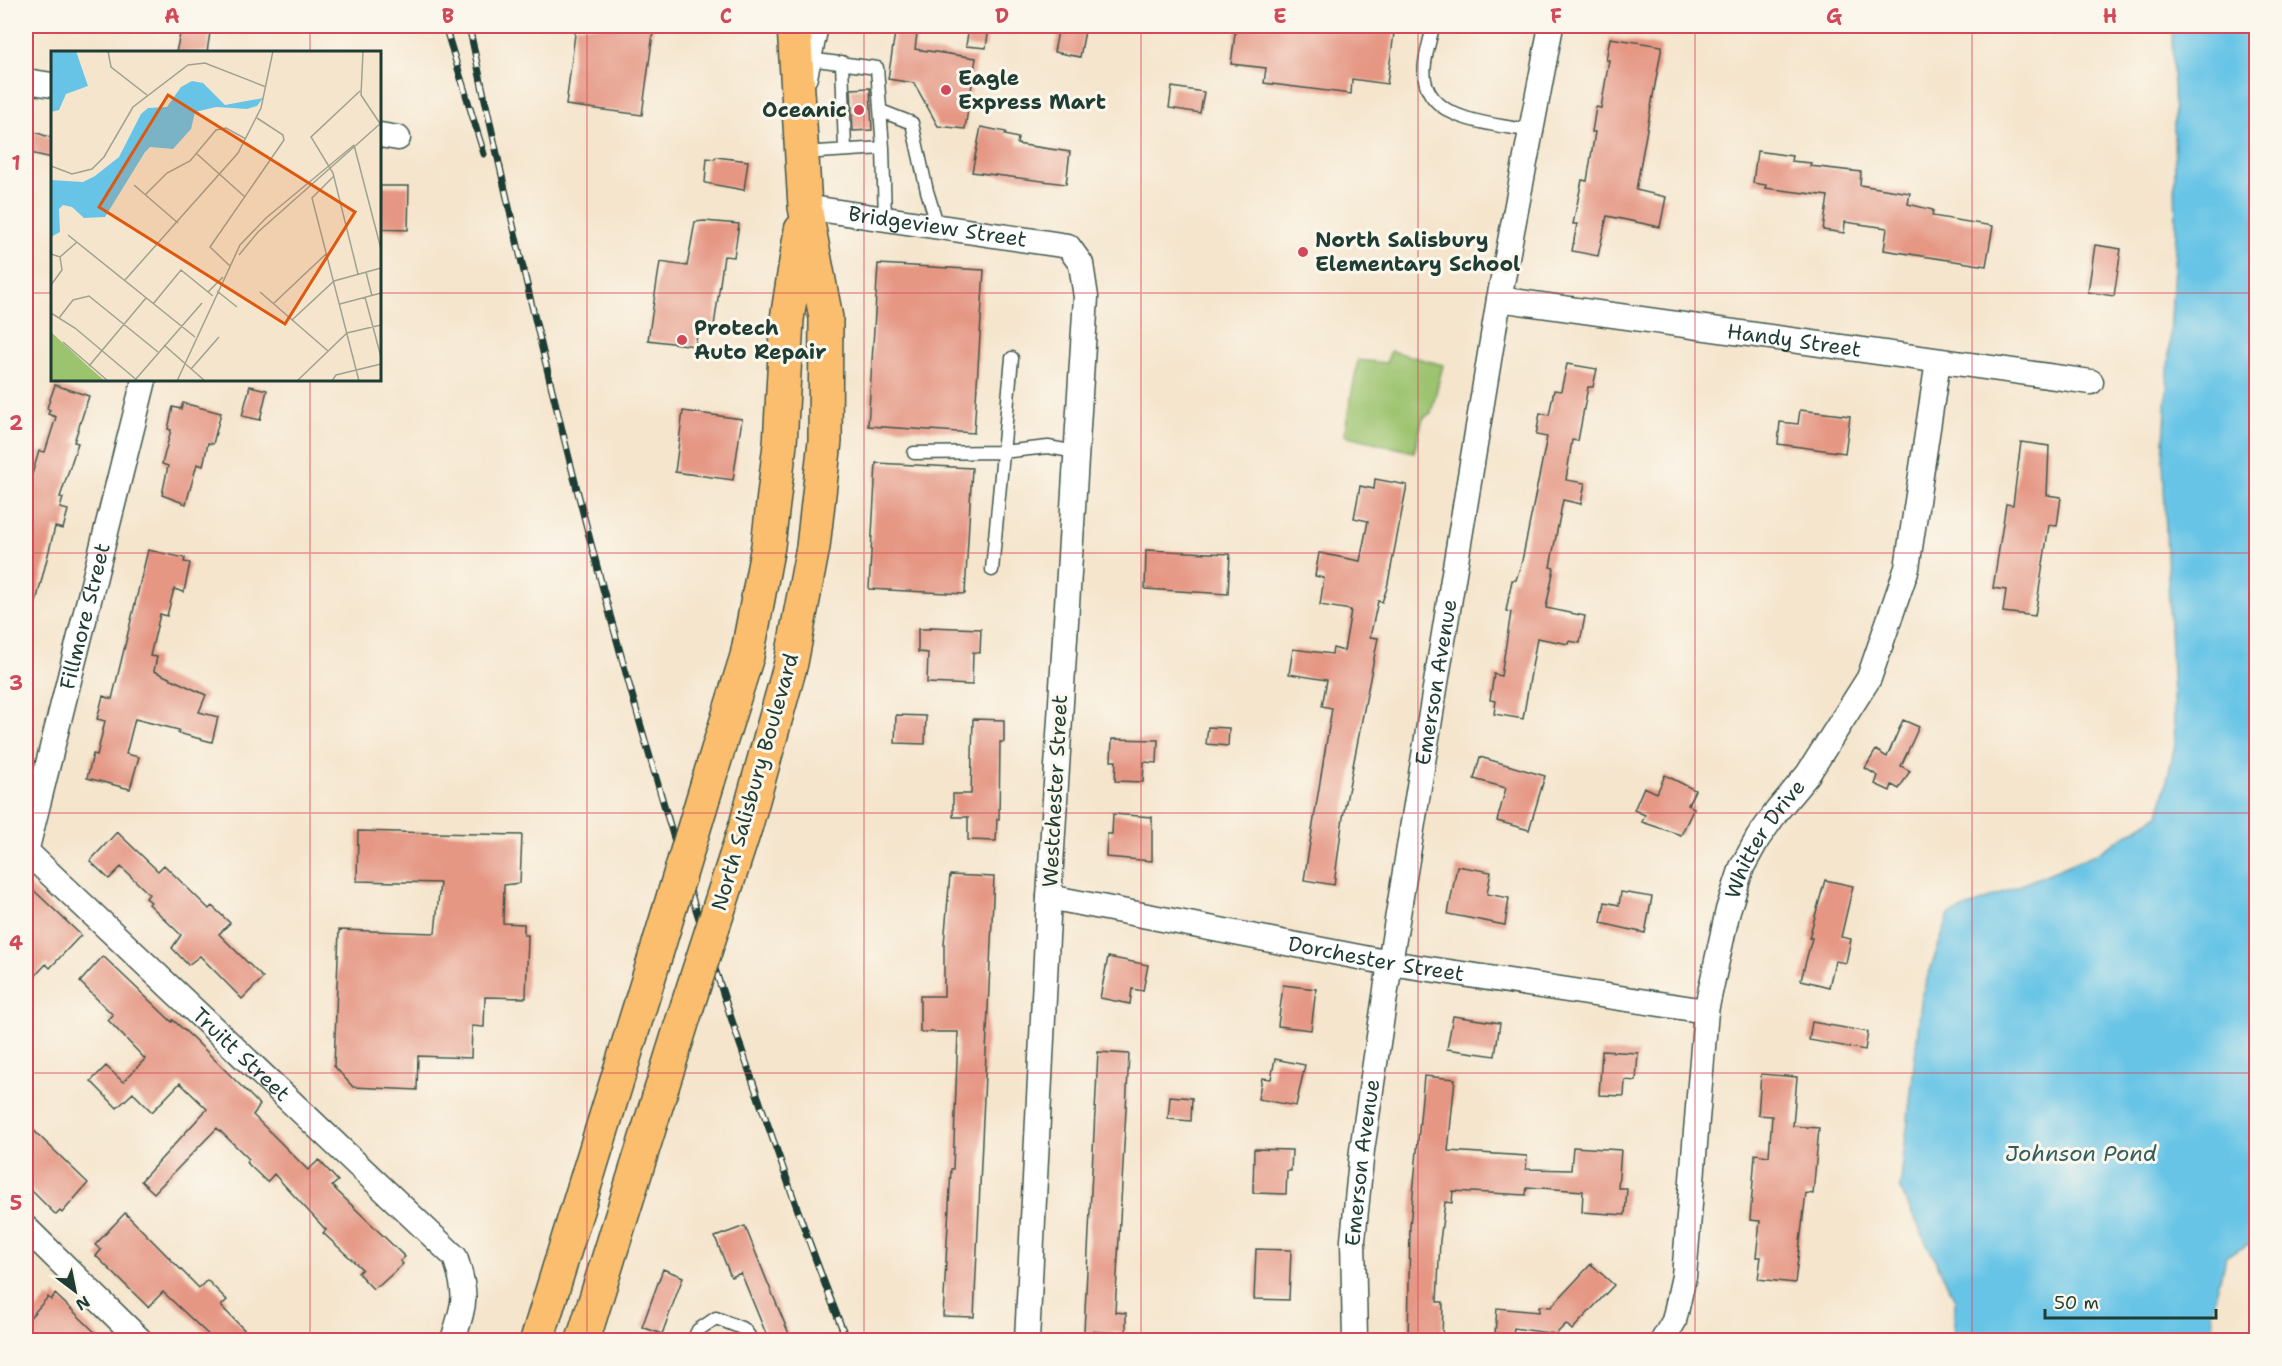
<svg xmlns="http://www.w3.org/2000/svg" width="2282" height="1366" font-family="'Shantell Sans',sans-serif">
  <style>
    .green { fill: #9cc36e; stroke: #5e8051; stroke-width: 1.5 }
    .water { fill: #68c4e6; stroke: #44808d; stroke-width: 1.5 }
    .building { fill: #e59784 }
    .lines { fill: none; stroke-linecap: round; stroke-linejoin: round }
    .lane-casing { stroke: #3f564b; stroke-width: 15 }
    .street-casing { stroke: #3f564b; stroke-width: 27 }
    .primary-casing { stroke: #3f564b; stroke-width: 36 }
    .lane { stroke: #fff; stroke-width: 12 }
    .street { stroke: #fff; stroke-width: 24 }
    .primary { stroke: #fbbe6e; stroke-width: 33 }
    .rail-casing { stroke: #1f3d34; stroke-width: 7 }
    .rail { stroke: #fbf7ec; stroke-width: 4.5; stroke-dasharray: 14; stroke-linecap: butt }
    .primary-bridge-casing { stroke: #3f564b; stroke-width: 36; stroke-linecap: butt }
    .primary-bridge { stroke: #fbbe6e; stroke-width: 33 }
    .grid { fill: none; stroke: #d1495b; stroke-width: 1.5; stroke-opacity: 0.55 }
    .poi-dot { fill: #d1495b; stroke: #fbf7ec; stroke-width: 2 }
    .labels { text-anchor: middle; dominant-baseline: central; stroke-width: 6; stroke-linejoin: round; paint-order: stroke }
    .poi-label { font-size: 21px; font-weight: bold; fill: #1f3d34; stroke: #fbf7ec; text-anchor: start }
    .street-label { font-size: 21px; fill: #1f3d34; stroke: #fbf7ec }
    .water-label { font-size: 22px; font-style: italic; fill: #315f60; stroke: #fbf7ec }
    .inset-road { fill: none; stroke: #9fa290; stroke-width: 1.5 }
    .view { fill: #de580e; fill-opacity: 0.15; stroke: #de580e; stroke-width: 3 }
    .inset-edge { fill: none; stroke: #1f3d34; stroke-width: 3 }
    .neatline { fill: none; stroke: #d1495b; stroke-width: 2 }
    .grid-label { font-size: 20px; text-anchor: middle; font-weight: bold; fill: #d1495b }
  </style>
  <rect width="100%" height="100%" fill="#fbf7ec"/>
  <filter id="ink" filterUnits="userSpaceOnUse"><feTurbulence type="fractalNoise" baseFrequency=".0167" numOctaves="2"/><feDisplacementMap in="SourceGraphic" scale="12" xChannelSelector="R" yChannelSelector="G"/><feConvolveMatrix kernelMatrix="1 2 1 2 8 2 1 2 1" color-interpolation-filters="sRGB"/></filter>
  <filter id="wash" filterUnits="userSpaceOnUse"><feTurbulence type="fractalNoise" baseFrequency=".008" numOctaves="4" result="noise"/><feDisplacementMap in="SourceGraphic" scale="24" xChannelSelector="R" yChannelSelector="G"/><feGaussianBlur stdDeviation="1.35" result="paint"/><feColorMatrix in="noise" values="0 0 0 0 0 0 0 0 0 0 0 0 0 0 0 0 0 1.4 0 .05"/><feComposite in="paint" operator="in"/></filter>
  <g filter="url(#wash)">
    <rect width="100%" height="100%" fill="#f5e5cd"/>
    <!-- green -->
    <path class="green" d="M1391 351 1443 365 1431 413 1423 418 1414 452 1344 435 1358 360 1386 363Z"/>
    <!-- water -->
    <path class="water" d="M2172 26H2256V1241L2226 1256 2211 1312 2216 1340H1953L1955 1300 1900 1189 1922 994 1949 915 2100 852 2159 815 2175 745 2163 461 2176 231Z"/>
    <g id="blocks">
      <!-- building -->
      <path class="building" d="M182 26H211L207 52H176Z
        M576 26H654L642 115 566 105Z
        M896 26H918L915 49 976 58 965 129 938 126 914 83 888 79Z
        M969 26 989 27 986 48 966 46Z
        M1059 26 1085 31 1080 57 1054 52Z
        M1236 26H1395L1387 84 1352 79 1351 94 1264 83 1266 68 1231 64Z
        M1610 38 1662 46 1636 190 1666 197 1660 227 1607 216 1598 256 1572 251 1577 224H1573L1582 180 1587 181 1595 132H1592L1596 107 1601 108 1609 60H1606Z
        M1172 87 1204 92 1200 113 1169 108Z
        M870 88 872 130 853 131 851 89Z
        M981 127 1006 132 1005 135 1018 138 1017 144 1070 152 1066 184 972 172Z
        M26 129 52 138V158L26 152Z
        M1757 151 1792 156 1791 161 1811 163 1810 166 1861 172 1860 185 1910 193 1908 204 1933 210 1932 216 1993 226 1986 266 1884 250 1887 228 1845 222 1844 233 1823 230 1828 196 1765 188 1766 185 1753 183Z
        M716 157 748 161 744 190 705 183 707 158 715 159Z
        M380 186H409L408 230 380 229Z
        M704 221 739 224 734 257 724 256 713 333 698 331 695 346 648 340 660 262 687 266 695 222Z
        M2095 245 2121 249 2114 296 2088 292Z
        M878 264 984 270 974 433 868 426Z
        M1567 364 1597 369 1593 387H1588L1578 441 1572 440 1566 480 1585 483 1581 504 1563 500 1550 567 1554 568 1546 608 1585 616 1580 643 1569 641 1568 644 1537 638 1523 719 1494 714 1496 701 1490 700 1494 674 1501 676 1511 612 1506 611 1512 580H1516L1522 561 1547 437 1536 435 1540 413 1549 415 1554 390 1561 391Z
        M55 385 89 396 74 442 78 443 60 497 63 498 60 508 68 510 63 529 55 527 32 618 26 617V494L39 451 45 452 56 417 48 414 50 410 47 408Z
        M250 386 267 390 260 420 242 416Z
        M183 403 221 413 213 444 208 443 203 466 197 464 186 504 162 495 168 466 162 464 171 430 168 429 173 407 181 409Z
        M1800 410 1850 416 1845 453 1778 444 1780 422 1798 424Z
        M683 411 742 419 733 480 675 472Z
        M2021 442 2049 446 2047 495 2061 497 2057 526 2049 525 2035 616 2003 612 2006 590 1993 588 2006 504 2013 505Z
        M876 463 972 468 965 594 869 589Z
        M1375 479 1407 485 1387 588 1382 602 1378 601 1370 637 1378 638 1343 817 1334 885 1304 880 1332 708 1322 706 1327 680 1289 674 1293 649 1332 654 1333 648 1344 651 1351 610 1320 605 1324 578 1315 576 1319 553 1360 561 1368 521 1354 518 1360 486 1374 489Z
        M148 550 185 558 184 562 190 563 184 592 174 589 167 616 160 614 150 656 157 657 154 671 206 695 199 712 218 717 212 742 178 733 179 730 135 719 126 754 139 757 130 789 87 778 93 754 97 755 105 721 97 719 103 696 112 699Z
        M1146 550 1230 554 1228 594 1145 589Z
        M930 627 981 629 980 653 973 652 972 685 927 683 928 653 918 652V629H930Z
        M896 715 926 716 925 744 895 743Z
        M973 719 1004 720V742H1000L999 819H997L996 841 968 840V817H953V794H971Z
        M1903 720 1919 727 1901 766 1910 771 1899 789 1892 785 1890 791 1875 784 1878 776 1865 768 1876 750 1887 757Z
        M1208 727 1229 728 1228 746 1206 744Z
        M1112 739 1158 740 1157 763 1144 762 1143 782 1115 781 1116 761H1111Z
        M1480 757 1545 776 1529 830 1497 821 1506 788 1474 779Z
        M1665 775 1695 790 1688 805 1694 808 1681 835 1642 822 1645 815 1634 810 1644 787 1657 793Z
        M1113 814 1152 817V861L1106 857 1107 834H1112Z
        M358 831 522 835 520 883 504 885 503 923 524 924V935H528L526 998 485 997 484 1027 472 1026 471 1058 418 1056 417 1090 353 1087 334 1066 339 930 435 933 440 883 357 881Z
        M117 832 158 871 164 865 209 909 212 906 230 923 219 934 263 978 242 999 200 956 188 965 172 948 181 935 149 904 151 902 146 898 149 894 121 867 109 879 90 861Z
        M1457 866 1491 872 1487 894 1509 898 1505 925 1448 914Z
        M950 875 994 877 974 1317 943 1316 951 1169H953L958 1032H920V996H944V944Z
        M1825 880 1853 886 1841 937 1851 939 1846 963 1835 961 1829 987 1801 980 1812 938H1809Z
        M26 883 81 935 50 968 46 964 26 986Z
        M1621 892 1652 897 1645 933 1601 923 1605 902 1619 905Z
        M103 956 172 1022 173 1020 193 1038 260 1105 253 1115 308 1170 319 1160 338 1181 332 1186 405 1257 400 1261 403 1264 379 1286 378 1285 373 1289 358 1273 362 1269 323 1233 326 1230 274 1174 267 1182 246 1162 249 1159 217 1128 154 1193 141 1181 207 1109 180 1083 152 1112 133 1093 117 1108 91 1081 106 1066 123 1082 145 1059 108 1020 113 1015 80 982Z
        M1108 957 1148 965 1143 991 1132 989 1130 1004 1100 998Z
        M1283 985 1316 989 1311 1030 1278 1026Z
        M1453 1016 1500 1023 1495 1056 1447 1049Z
        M1812 1022 1868 1032 1865 1050 1809 1040Z
        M1602 1051 1638 1053 1636 1081 1625 1080 1624 1096 1599 1095Z
        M1098 1052 1129 1054 1115 1312 1126 1313V1333L1084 1331Z
        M1275 1059 1305 1065 1296 1106 1258 1099 1262 1078 1271 1079Z
        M1761 1074 1797 1077 1793 1126 1819 1128 1813 1194 1806 1193 1795 1283 1758 1279 1761 1257H1756L1760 1221 1750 1220 1755 1154 1769 1156 1772 1116 1758 1115Z
        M1424 1076 1455 1079 1448 1151 1527 1156 1526 1169 1571 1170 1573 1147 1621 1150 1618 1188H1627L1625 1215 1582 1212 1583 1191 1527 1187 1526 1195 1453 1191 1452 1203 1445 1202 1440 1241 1437 1302H1443L1442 1341H1408L1410 1226Z
        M1170 1096 1192 1098 1191 1121 1168 1119Z
        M26 1123 88 1183 62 1213 60 1211 56 1215 26 1185Z
        M1254 1149 1292 1150 1291 1171H1287L1286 1194 1253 1193Z
        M125 1213 199 1288 207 1280 227 1300 221 1306 255 1341H215L163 1292 148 1307 96 1256 101 1250 95 1245Z
        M745 1226 767 1281 792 1341H769L741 1273 731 1277 715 1237Z
        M1256 1249 1291 1250 1289 1300 1254 1299Z
        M1591 1264 1614 1285 1572 1330 1566 1324 1556 1334 1514 1328 1513 1335 1495 1333 1497 1308 1539 1312V1306L1551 1307Z
        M663 1269 683 1277 662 1334 642 1327Z
        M55 1294 71 1309 104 1341H37L26 1330V1322L48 1297 51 1300Z"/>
    </g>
  </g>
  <g filter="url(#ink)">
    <use href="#blocks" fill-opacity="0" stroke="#3f564b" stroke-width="1.5"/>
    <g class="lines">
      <!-- lane casing -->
      <g class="lane-casing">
        <path id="lane" d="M1433 26C1430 42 1422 63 1425 80 1433 123 1498 124 1531 131
          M842 62 845 150
          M881 111 912 123 927 191 938 227
          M883 148 885 219
          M802 153 883 148 877 68 809 59
          M914 453 1002 452 1048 447 1076 452
          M992 570 1012 358
          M693 1340 698 1330 716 1318 744 1329 752 1340"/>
      </g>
      <!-- street casing -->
      <g class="street-casing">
        <g id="street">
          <path d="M805 77 816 26"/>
          <path d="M26 81 52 85"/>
          <path d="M380 135 398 138"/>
          <path id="s1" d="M805 207 1068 246 1081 264 1086 297 1049 897 1027 1340"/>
          <path id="s2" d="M1499 299 2091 382"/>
          <path id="s3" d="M26 851 455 1257C468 1296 465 1302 453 1340"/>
          <path id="s4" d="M26 852 144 380"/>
          <path id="s5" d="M1049 897 1390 963 1706 1011"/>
          <path d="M26 1228 140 1340"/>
          <path id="s6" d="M1355 1340 1353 1240 1362 1150 1390 963 1499 299 1551 26"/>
          <path id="s7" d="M1663 1340 1674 1321 1684 1276 1706 1011 1728 910 1742 867 1758 838 1777 811 1808 774 1869 678 1907 568 1938 361"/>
        </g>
      </g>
      <!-- primary casing -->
      <g class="primary-casing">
        <path id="primary" d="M708 782 747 656 768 546 780 444 787 319 801 230
          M746 825 791 663 813 547 825 441 826 318 805 207 794 26
          M537 1340 656 954
          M583 1340 687 1007"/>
      </g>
      <!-- lane -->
      <use href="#lane" class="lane"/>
      <!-- street -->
      <use href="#street" class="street"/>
      <!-- primary -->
      <use href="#primary" class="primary"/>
      <!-- rail casing -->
      <g class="rail-casing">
        <path id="rail" d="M445 26 484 154
          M469 26C548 394 639 759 764 1114 791 1190 816 1266 847 1340"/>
      </g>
      <!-- rail -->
      <use href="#rail" class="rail"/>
      <!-- primary-bridge casing -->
      <g class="primary-bridge-casing">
        <path id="primary-bridge" d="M656 954 708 782
          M687 1007 746 825"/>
      </g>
      <!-- primary-bridge -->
      <use href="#primary-bridge" class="primary-bridge"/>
    </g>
  </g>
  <!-- grid -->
  <path class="grid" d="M310 26V52M587 26V1340M864 26V1340M1141 26V1340M1418 26V1340M1695 26V1340M1972 26V1340M26 293H52M380 293H2256M310 380V1340M26 553H2256M26 813H2256M26 1073H2256"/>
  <!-- markers -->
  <g class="poi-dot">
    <circle cx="946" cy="90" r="6"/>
    <circle cx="859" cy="110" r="6"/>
    <circle cx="1303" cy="252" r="6"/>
    <circle cx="682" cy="340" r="6"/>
  </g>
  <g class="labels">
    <!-- poi labels -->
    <g class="poi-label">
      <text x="958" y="78">Eagle<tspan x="958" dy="24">Express Mart</tspan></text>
      <text x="847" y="110" text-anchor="end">Oceanic</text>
      <text x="1315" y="240">North Salisbury<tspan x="1315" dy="24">Elementary School</tspan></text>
      <text x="694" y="328">Protech<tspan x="694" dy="24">Auto Repair</tspan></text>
    </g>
    <!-- street labels -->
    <g class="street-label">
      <text stroke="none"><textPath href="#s1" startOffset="134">Bridgeview Street</textPath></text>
      <text stroke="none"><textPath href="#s2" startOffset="298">Handy Street</textPath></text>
      <text stroke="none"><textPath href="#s4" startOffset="243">Fillmore Street</textPath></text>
      <text stroke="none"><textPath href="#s6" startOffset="664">Emerson Avenue</textPath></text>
      <text transform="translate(755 782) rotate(-74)">North Salisbury Boulevard</text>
      <text transform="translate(1055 791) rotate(-87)">Westchester Street</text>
      <text stroke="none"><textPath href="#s7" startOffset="518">Whitter Drive</textPath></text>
      <text stroke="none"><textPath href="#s5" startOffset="333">Dorchester Street</textPath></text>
      <text stroke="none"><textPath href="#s3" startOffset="296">Truitt Street</textPath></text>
      <text stroke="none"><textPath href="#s6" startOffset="178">Emerson Avenue</textPath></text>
    </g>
    <!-- water labels -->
    <g class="water-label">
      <text x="2081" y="1153">Johnson Pond</text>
    </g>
  </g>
  <!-- overview -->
  <g transform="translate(51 51)">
    <rect width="330" height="330" fill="#f5e5cd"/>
    <path d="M0 281 39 317 54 330H0Z" fill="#9cc36e"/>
    <path d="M0 0H25L37 35 15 43 8 59 0 61ZM141 30 152 32 174 54 212 47 206 55 196 58 165 56 144 61 140 78 122 98 99 96 94 101 54 166 33 167 21 156 12 154 8 158 9 181 0 186V129L32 131 44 125 68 106 90 63 97 57 116 56 130 36Z" fill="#68c4e6"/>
    <path class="inset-road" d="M57 0 60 16 96 44M312 0 310 44 330 74M303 94 330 198M146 103 194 146M0 115 21 123 41 118 53 106 82 56 137 14 154 12 215 36M283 125 261 147 308 330M83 134 127 172M94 144 116 122 139 110 165 79 175 77 195 88M17 184 144 286M0 203 9 206 26 191M188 204 207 181 330 72M179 215 159 196 233 89 232 84 206 67M315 221 321 245M307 223 282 122 260 86 309 40M74 229 187 102 210 57 222 0M0 234 11 219 9 206M166 240 186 256M157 241 172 226M209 241 277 300M314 246 330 306M102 253 130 219 162 245M222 253 276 202M289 253 330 242M0 262 24 277 87 330M8 267 22 249 38 245 107 301M241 269 283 230 330 217M12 291 57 330M113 294 154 330M38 315 95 247M140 318 168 286M84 329 151 252M126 330 189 194 215 167 303 94M246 330 296 282 330 274M281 330 285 324 330 313"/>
    <path class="view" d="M117 44 304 161 234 273 48 156Z"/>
    <rect width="330" height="330" class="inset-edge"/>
  </g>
  <!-- margin -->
  <rect width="2282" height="1366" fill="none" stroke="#fbf7ec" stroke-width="66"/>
  <!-- north arrow -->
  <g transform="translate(75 1291) rotate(148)" stroke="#fbf7ec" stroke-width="4.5" paint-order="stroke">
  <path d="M0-4.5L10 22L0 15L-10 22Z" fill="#1f3d34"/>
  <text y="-9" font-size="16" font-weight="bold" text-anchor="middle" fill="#1f3d34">N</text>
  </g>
  <!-- scale -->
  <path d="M2045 1309v9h171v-9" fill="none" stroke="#1f3d34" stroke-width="3"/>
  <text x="2054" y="1309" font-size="18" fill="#1f3d34" stroke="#fbf7ec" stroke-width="4.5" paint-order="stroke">50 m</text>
  <rect x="33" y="33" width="2216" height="1300" class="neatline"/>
  <g class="grid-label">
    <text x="172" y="23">A</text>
    <text x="448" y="23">B</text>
    <text x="726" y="23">C</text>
    <text x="1002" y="23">D</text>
    <text x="1280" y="23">E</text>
    <text x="1556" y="23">F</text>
    <text x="1834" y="23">G</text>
    <text x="2110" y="23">H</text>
    <text x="16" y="170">1</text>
    <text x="16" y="430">2</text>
    <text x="16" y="690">3</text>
    <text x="16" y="950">4</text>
    <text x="16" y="1210">5</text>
  </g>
</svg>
